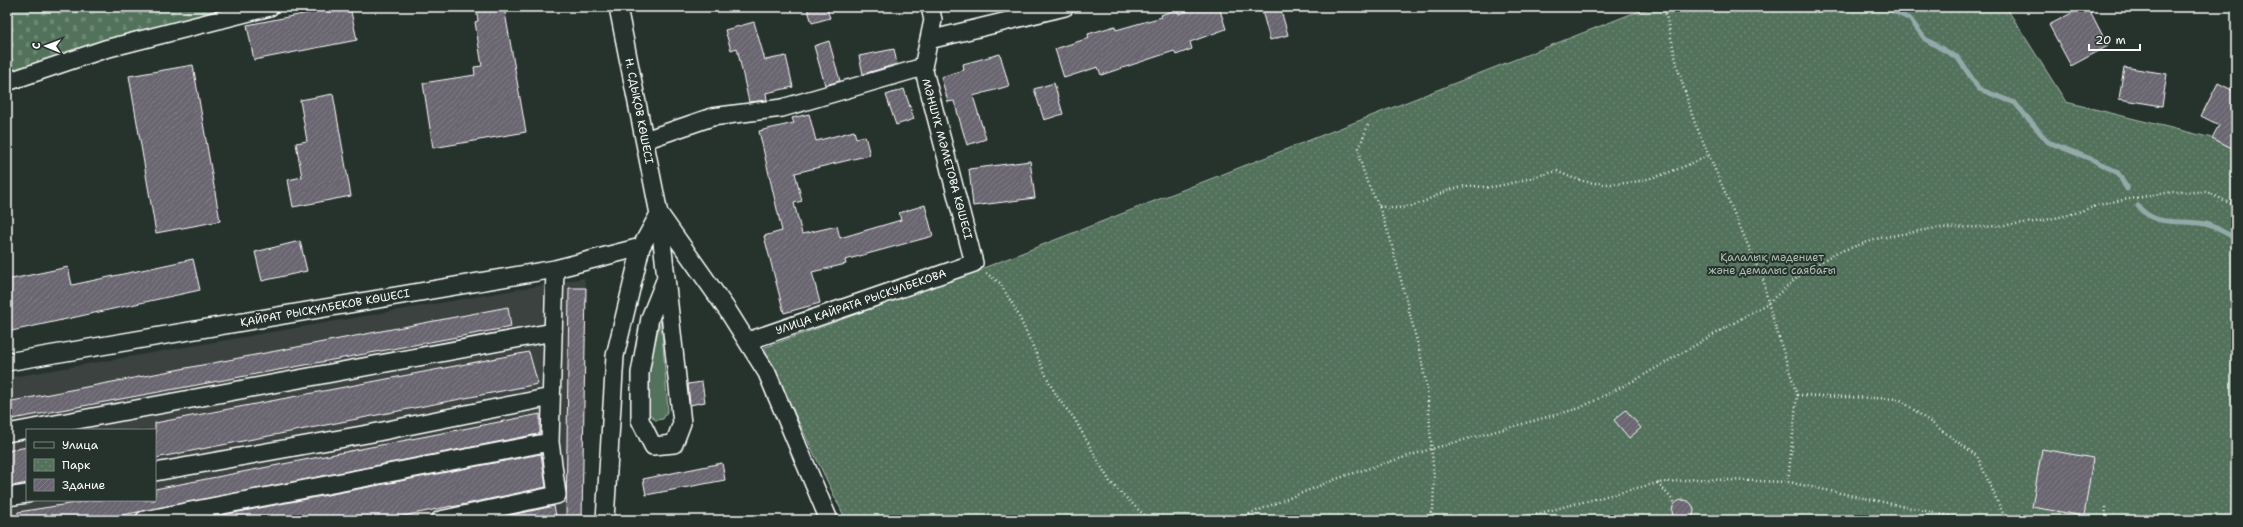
<svg xmlns="http://www.w3.org/2000/svg" width="2243" height="527" font-family="'Shantell Sans',sans-serif">
  <style>
    .built { fill: #3b4241; fill-rule: evenodd }
    .grass { fill: #53725b; stroke: #a9b8ad }
    .cemetery { fill: url(#cemetery-stones); stroke: #a9b8ad }
    .park { fill: url(#park-dots); stroke: #a9b8ad }
    .lines { fill: none; stroke-linecap: round; stroke-linejoin: round }
    .stream { stroke: #93a9aa; stroke-width: 5 }
    .building { fill: url(#building-hatch); stroke: #fff }
    .minor-casing { stroke: #fff; stroke-width: 20 }
    .path { stroke: #fff; stroke-width: 2.5; stroke-dasharray: 1 3; stroke-linecap: butt }
    .minor { stroke: #26332d; stroke-width: 17 }
    .labels { text-anchor: middle; dominant-baseline: central; stroke-width: 4; stroke-linejoin: round; paint-order: stroke }
    .street-label { font-size: 11px; fill: #fff; stroke: #26332d }
    .park-label { font-size: 11px; fill: #b2c0b5; stroke: #26332d }
  </style>
  <defs>
    <pattern id="cemetery-stones" width="16" height="16" patternUnits="userSpaceOnUse"><rect width="16" height="16" fill="#53725b"/><path d="M2 7V4a2 2 0 0 1 4 0v3zM10 15v-3a2 2 0 0 1 4 0v3z" fill="#6d8774"/></pattern>
    <pattern id="park-dots" width="8" height="8" patternUnits="userSpaceOnUse"><rect width="8" height="8" fill="#53725b"/><path d="M2 2h.1M6 6h.1" fill="none" stroke="#6d8774" stroke-width="1.8" stroke-linecap="round"/></pattern>
    <pattern id="building-hatch" width="6" height="6" patternUnits="userSpaceOnUse"><rect width="6" height="6" fill="#6b6671"/><path d="M-1 1l2-2M0 6l6-6M5 7l2-2" fill="none" stroke="#817d86"/></pattern>
  </defs>
  <rect width="100%" height="100%" fill="#26332d"/>
  <filter id="ink" filterUnits="userSpaceOnUse"><feTurbulence type="fractalNoise" baseFrequency=".025" numOctaves="2"/><feDisplacementMap in="SourceGraphic" scale="8" xChannelSelector="R" yChannelSelector="G"/><feConvolveMatrix kernelMatrix="1 2 1 2 8 2 1 2 1" color-interpolation-filters="sRGB"/></filter>
  <g filter="url(#ink)">
    <!-- built -->
    <path class="built" d="M584 278 586 288 582 520H7V378ZM27 430H155V500H27Z"/>
    <!-- grass -->
    <path class="grass" d="M661 320 668 410 663 419 655 420C650 415 647 411 646 404 642 386 656 340 661 320Z"/>
    <!-- cemetery -->
    <path class="cemetery" d="M7 7H227L7 73Z"/>
    <!-- park -->
    <path class="park" d="M1655 7H2006L2066 102 2212 138 2236 150V520H846L763 348 981 269 1631 14Z"/>
    <g class="lines">
      <!-- stream -->
      <path class="stream" d="M1885 7 1910 19 1925 39 1958 58 1979 89 2015 103 2048 142 2096 161 2118 173 2127 189
        M2138 206C2155 228 2182 219 2205 224 2215 226 2226 234 2236 238"/>
    </g>
    <!-- building -->
    <path class="building" d="M339 7H350L357 40 254 60 247 25Z
      M476 7H504L526 132 433 148 423 83 475 75 474 67 482 66 475 22 478 21Z
      M807 7H826L830 18 812 23Z
      M1198 7H1219L1226 29 1190 42 1192 49 1176 55 1174 51 1101 75 1098 67 1064 78 1055 49 1089 38 1088 34 1115 26 1116 30 1162 17 1161 15 1177 9 1179 14Z
      M1261 7H1280L1288 35 1270 40Z
      M2083 7H2088L2108 46 2071 66 2049 25Z
      M754 22 765 60 786 56 793 87 766 93 767 100 749 102 737 48 731 50 725 30Z
      M829 41 840 81 825 85 814 46Z
      M894 49 897 64 863 74 859 56Z
      M1000 54 1009 86 973 96 986 139 967 145 954 101 948 102 941 77 964 70 963 64Z
      M193 65 220 221 156 233 129 76Z
      M2124 67 2167 74 2162 106 2119 99Z
      M1054 83 1063 114 1044 120 1034 89Z
      M2218 83 2236 92V150L2212 138 2219 125 2201 116Z
      M904 89 914 119 896 125 886 95Z
      M333 94 351 196 293 207 288 180 302 177 296 143 307 141 300 100Z
      M809 114 816 141 854 131 856 138 865 136 870 155 795 173 802 201 794 203 802 234 837 226 840 238 901 220 899 213 925 205 933 236 845 260 846 264 812 272 820 303 784 313 764 236 782 231 759 131 794 123 792 118Z
      M1030 161 1035 198 973 206 969 169Z
      M300 241 307 271 262 281 255 252Z
      M193 259 200 290 7 332V280L68 267 72 285Z
      M569 288H586L582 520H566Z
      M508 307 511 327 7 420V402Z
      M529 352 538 384 155 458V423Z
      M702 382 705 402 690 405 688 384Z
      M1626 410 1641 428 1629 438 1614 420Z
      M540 414V433L538 434 128 514 87 520H18V512L94 500H155V489Z
      M27 447V483L7 487V451Z
      M2042 449 2093 458 2084 516 2032 507Z
      M541 454 546 487 452 507V506L384 520H197Z
      M722 463 725 480 646 495 643 479Z
      M1672 511a11 11 0 1 1 22 0a11 11 0 1 1-22 0Z
      M554 506 557 520H488Z"/>
    <g class="lines">
      <!-- minor casing -->
      <g class="minor-casing">
        <path id="minor" d="M618 7 659 214 682 423 674 444 653 446 640 420V373L650 318 666 278
          M929 40 1065 7
          M7 82 105 49 270 7
          M645 140 712 117 782 108 923 67
          M661 216 728 311 767 373 829 520
          M748 341 974 263 923 67 933 20 930 7
          M7 362 555 269 641 247
          M7 433 553 332
          M550 442 555 269
          M155 472 373 433 551 397
          M7 497 27 494
          M144 520 550 442 557 495 440 520
          M605 520 615 356 641 247 659 214"/>
      </g>
      <!-- path -->
      <path class="path" d="M1661 7 1666 15 1678 69 1694 121 1764 282 1768 303 1797 395 1788 482
        M1666 14 1667 7
        M1368 125 1359 148 1360 160 1367 182 1379 206 1390 238 1420 353 1427 389 1434 479 1433 509 1426 520
        M1379 206C1419 215 1431 191 1466 186 1474 185 1483 188 1491 187 1513 184 1535 176 1557 171 1608 198 1661 178 1710 155
        M986 273 1000 283 1017 312 1051 386 1060 401 1074 418 1110 482 1149 520
        M1797 395 1899 399 1977 456 2006 520
        M1658 483 1675 503
        M1234 520 1344 476 1431 449 1580 408 1637 379 1768 303 1799 276 1835 253 1880 238 1936 228 1985 227 2035 222 2069 215 2105 203 2172 192H2207L2236 206
        M1513 520 1657 483 1696 479 1788 482 1968 520
        M2105 520 2106 507"/>
      <!-- minor -->
      <use href="#minor" class="minor"/>
    </g>
  </g>
  <g class="labels">
    <!-- street labels -->
    <g class="street-label">
      <text transform="translate(639 111) rotate(79)">Н. СДЫҚОВ КӨШЕСІ</text>
      <text transform="translate(947 159) rotate(75)">МӘНШҮК МӘМЕТОВА КӨШЕСІ</text>
      <text transform="translate(861 302) rotate(-19)">УЛИЦА КАЙРАТА РЫСКУЛБЕКОВА</text>
      <text transform="translate(325 308) rotate(-10)">ҚАЙРАТ РЫСҚҰЛБЕКОВ КӨШЕСІ</text>
    </g>
    <!-- park labels -->
    <g class="park-label">
      <text x="1772" y="257">Қалалық мәдениет<tspan x="1772" dy="13">және демалыс саябағы</tspan></text>
    </g>
  </g>
  <!-- margin -->
  <rect width="2243" height="527" fill="none" stroke="#26332d" stroke-width="24"/>
  <rect x="12" y="12" width="2219" height="503" fill="none" stroke="#fff" stroke-width="1.5" filter="url(#ink)"/>
  <!-- legend -->
  <rect x="26" y="429" width="130" height="72" fill="#26332d" stroke="#7d8581"/>
  <rect x="34" y="442" width="20" height="6" fill="#26332d" stroke="#7d8581"/>
  <text x="62" y="449" font-size="12" fill="#ffffff">Улица</text>
  <rect x="34" y="459" width="20" height="12" fill="url(#park-dots)" stroke="#7d8581"/>
  <text x="62" y="469" font-size="12" fill="#ffffff">Парк</text>
  <rect x="34" y="479" width="20" height="12" fill="url(#building-hatch)" stroke="#7d8581"/>
  <text x="62" y="489" font-size="12" fill="#ffffff">Здание</text>
  <!-- north arrow -->
  <g transform="translate(46 46) rotate(271)" stroke="#26332d" stroke-width="3" paint-order="stroke">
  <path d="M0-3L7 15L0 10L-7 15Z" fill="#ffffff"/>
  <text y="-6" font-size="11" font-weight="bold" text-anchor="middle" fill="#ffffff">С</text>
  </g>
  <!-- scale -->
  <path d="M2089 44v6h51v-6" fill="none" stroke="#ffffff" stroke-width="2"/>
  <text x="2095" y="44" font-size="12" fill="#ffffff" stroke="#26332d" stroke-width="3" paint-order="stroke">20 m</text>
</svg>
